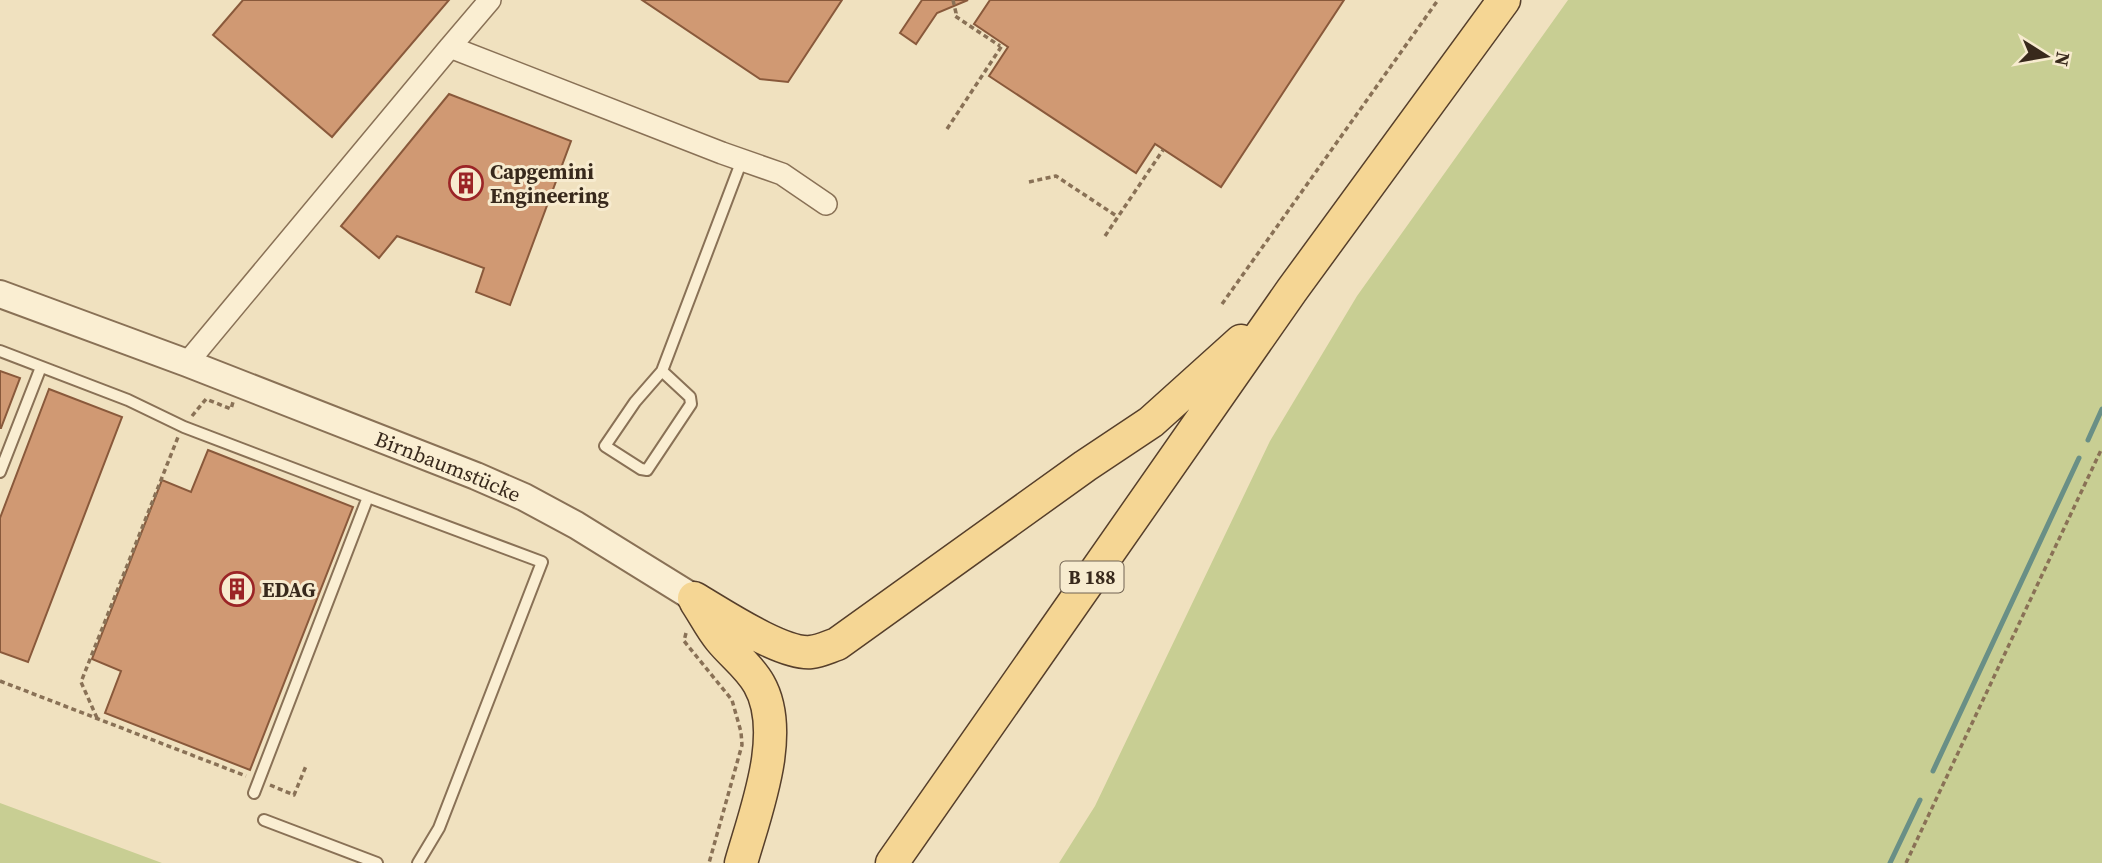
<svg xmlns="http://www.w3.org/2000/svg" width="2102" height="863" font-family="'Source Serif 4',serif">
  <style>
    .green { fill: #c8ce93 }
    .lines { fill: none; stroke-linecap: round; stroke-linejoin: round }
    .stream { stroke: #698f86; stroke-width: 5 }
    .building { fill: #d09973; stroke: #89593b; stroke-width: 2 }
    .service-casing { stroke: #897156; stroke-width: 14 }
    .minor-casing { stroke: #897156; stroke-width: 24 }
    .tertiary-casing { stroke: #897156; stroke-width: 30 }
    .primary-casing { stroke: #563f2b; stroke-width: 35 }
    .path { stroke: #897156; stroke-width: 3.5; stroke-dasharray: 5 3.5; stroke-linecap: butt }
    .service { stroke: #faeed2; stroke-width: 10 }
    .minor { stroke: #faeed2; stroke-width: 21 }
    .tertiary { stroke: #faeed2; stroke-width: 26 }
    .primary { stroke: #f5d694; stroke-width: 32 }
    .labels { text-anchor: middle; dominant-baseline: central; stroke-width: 6; stroke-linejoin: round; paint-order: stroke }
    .shield { fill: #f7ebcf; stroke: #716352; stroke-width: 2 }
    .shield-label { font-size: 19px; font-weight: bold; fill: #38291c }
    .poi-label { font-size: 21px; font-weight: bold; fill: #38291c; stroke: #f7ebcf; text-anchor: start }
    .street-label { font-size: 21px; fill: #38291c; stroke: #f7ebcf }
  </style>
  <rect width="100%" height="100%" fill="#f0e1bf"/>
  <!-- green -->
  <path class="green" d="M1568 0H2102V863H1059L1095 806 1270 441 1357 296Z
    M0 803 162 863H0Z"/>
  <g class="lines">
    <!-- stream -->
    <path class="stream" d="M2088 440 2102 409
      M1933 771 2079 458
      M1890 863 1920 800"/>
  </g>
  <!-- building -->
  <path class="building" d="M243 0H449L332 137 213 35Z
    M642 0H842L788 82 760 79Z
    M922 0H968L937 13 916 44 900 33Z
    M990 0H1344L1221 187 1155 144 1136 173 989 76 1008 47 974 24Z
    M449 94 571 141 510 305 476 292 484 268 397 236 379 258 341 226Z
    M0 371 20 378 1 428H0Z
    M49 389 122 417 28 662 0 652V518Z
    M208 450 353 507 250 770 105 713 121 671 92 659 162 480 191 492Z"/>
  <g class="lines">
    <!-- service casing -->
    <g class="service-casing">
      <path id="service" d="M0 351 128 400 184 427 368 497 254 793
        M662 371 690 397 691 404 647 470 641 469 605 446 635 402 662 371 742 160
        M0 472 41 367
        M368 497 542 562 439 828 418 863
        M264 820 377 863"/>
    </g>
    <!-- minor casing -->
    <g class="minor-casing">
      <path id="minor" d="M450 47 490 0
        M187 363 450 47 722 153 782 174 826 204"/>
    </g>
    <!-- tertiary casing -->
    <g class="tertiary-casing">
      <g id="tertiary">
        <path id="s1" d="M0 294 187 363 476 476 524 497 576 525 694 598"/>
      </g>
    </g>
    <!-- primary casing -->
    <g class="primary-casing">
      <path id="primary" d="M694 598C720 613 782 655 811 652 820 651 828 647 837 644L1085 466 1151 422 1241 341
        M696 602C704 614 711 628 720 639 732 654 749 666 759 684 787 733 755 813 741 863
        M892 863 1292 290 1504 0"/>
    </g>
    <!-- path -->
    <path class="path" d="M953 0 956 13 955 16 1000 46
      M947 129 1003 44
      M1029 182 1056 176 1118 217
      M1105 236 1163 150
      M1222 304 1438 0
      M192 416 206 399 231 409 233 402
      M686 633 684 641 732 700 741 732 742 745 709 863
      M0 681 246 776
      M97 718 81 682 178 437
      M270 785 294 795 306 766
      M1906 863 2102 448"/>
    <!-- service -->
    <use href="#service" class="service"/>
    <!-- minor -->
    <use href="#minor" class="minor"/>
    <!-- tertiary -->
    <use href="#tertiary" class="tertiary"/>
    <!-- primary -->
    <use href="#primary" class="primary"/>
  </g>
  <!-- icons -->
  <defs>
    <g id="building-ring" transform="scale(1.75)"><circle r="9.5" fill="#f7ebcf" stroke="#9b2426" stroke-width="1.5"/><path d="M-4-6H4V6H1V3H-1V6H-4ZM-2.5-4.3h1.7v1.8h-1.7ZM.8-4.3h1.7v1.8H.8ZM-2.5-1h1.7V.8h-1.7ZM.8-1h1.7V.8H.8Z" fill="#9b2426"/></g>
  </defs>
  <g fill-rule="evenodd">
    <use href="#building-ring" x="466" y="183"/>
    <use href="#building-ring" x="237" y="589"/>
  </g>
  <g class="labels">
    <!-- shield labels -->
    <rect class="shield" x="1060.5" y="561.5" width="63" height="31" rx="5"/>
    <g class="shield-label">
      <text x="1092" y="577">B 188</text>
    </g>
    <!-- poi labels -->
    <g class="poi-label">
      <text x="490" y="171">Capgemini<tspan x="490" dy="24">Engineering</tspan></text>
      <text x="262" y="589">EDAG</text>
    </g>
    <!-- street labels -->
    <g class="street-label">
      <text stroke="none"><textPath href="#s1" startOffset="480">Birnbaumstücke</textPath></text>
    </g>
  </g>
  <!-- north arrow -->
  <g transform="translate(2046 56) rotate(101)" stroke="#f7ebcf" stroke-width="5" paint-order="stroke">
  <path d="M0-5L12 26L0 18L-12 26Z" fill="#38291c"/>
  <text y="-10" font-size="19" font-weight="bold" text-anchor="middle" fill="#38291c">N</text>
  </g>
</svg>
